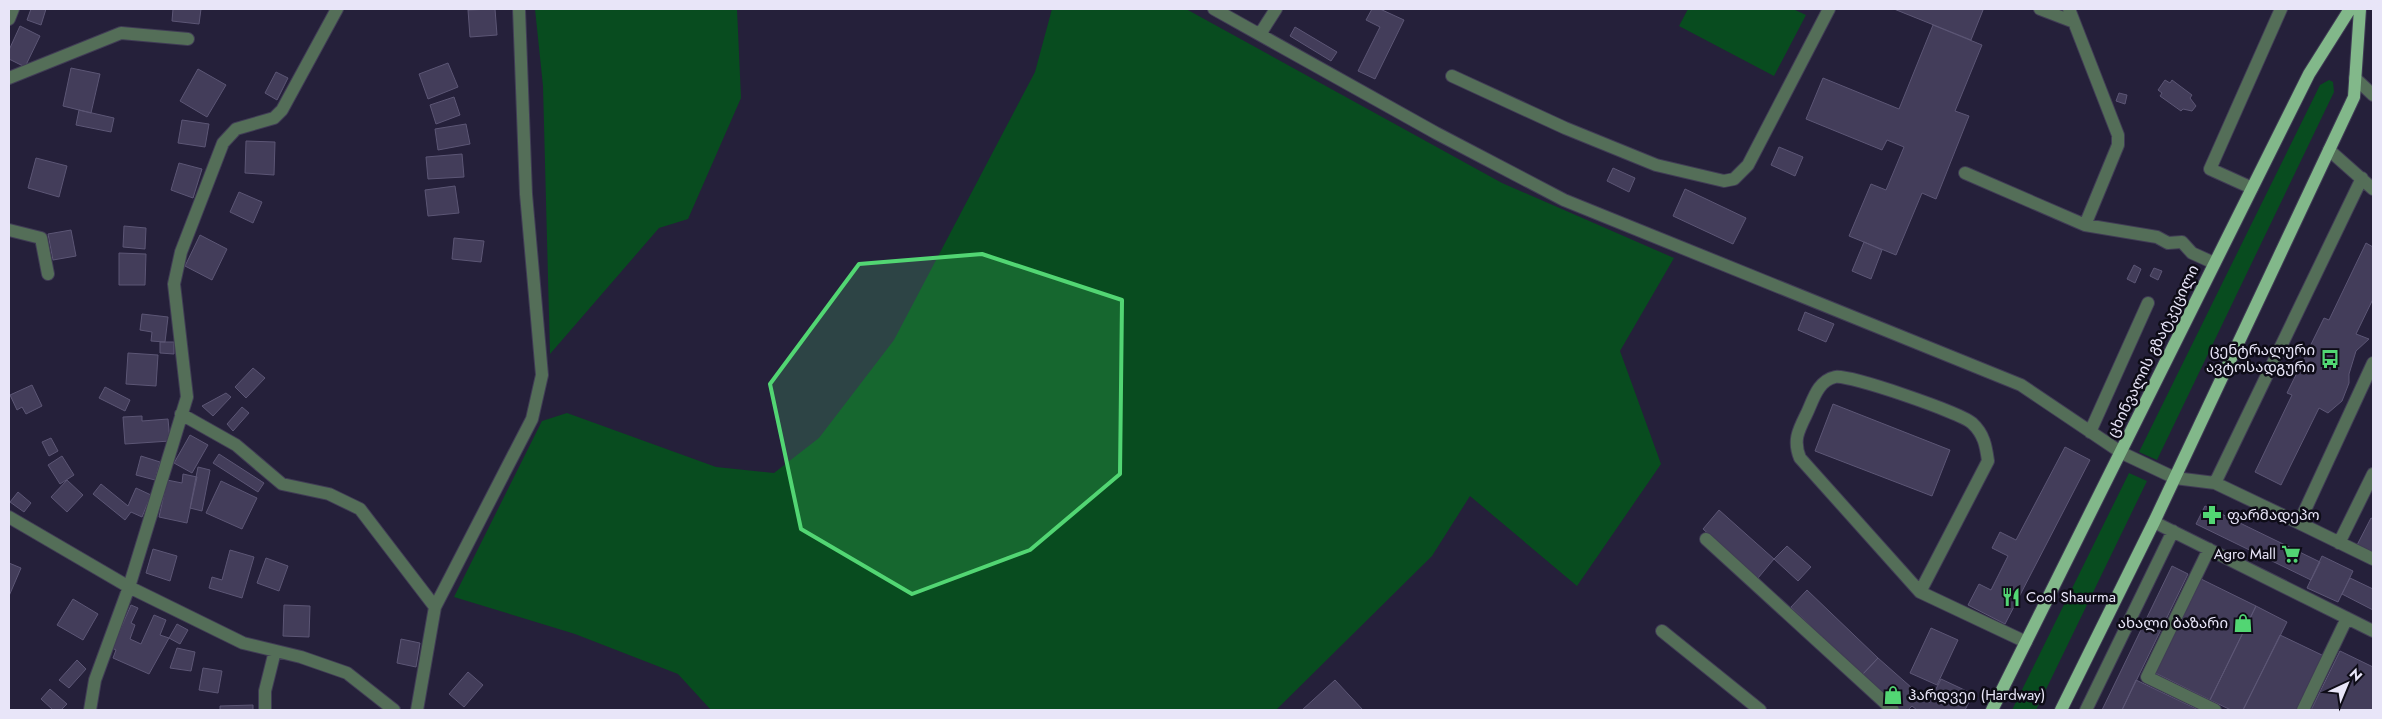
<svg xmlns="http://www.w3.org/2000/svg" width="2382" height="719" font-family="Jost,'Noto Sans Georgian',sans-serif">
  <style>
    .green { fill: #084c1f }
    .building { fill: #433d5a; stroke: #5c5675 }
    .lines { fill: none; stroke-linecap: round; stroke-linejoin: round }
    .minor-casing { stroke: #403c55; stroke-width: 14 }
    .major-casing { stroke: #403c55; stroke-width: 14 }
    .minor { stroke: #546e58; stroke-width: 12 }
    .major { stroke: #82b88a; stroke-width: 12 }
    .marked { fill: #52d673; fill-opacity: 0.2; stroke: #52d673; stroke-width: 4; stroke-linejoin: round }
    .labels { text-anchor: middle; dominant-baseline: central; stroke-width: 5; stroke-linejoin: round; paint-order: stroke }
    .poi-label { font-size: 15px; fill: #e8e5f8; stroke: #0e0c17; text-anchor: end }
    .street-label { font-size: 15px; fill: #e8e5f8; stroke: #0e0c17 }
  </style>
  <rect width="100%" height="100%" fill="#25203a"/>
  <!-- green -->
  <path class="green" d="M535 9H737L741 98 688 219 659 228 550 354 543 86Z
    M1052 9H1186L1502 183 1674 258 1620 351 1661 464 1577 586 1470 496 1432 556 1276 710H711L678 674 575 634 454 597 542 421 567 413 716 467 774 473 819 438 894 340 1035 72Z
    M1688 9H1793L1806 15 1774 76 1679 26Z
    M2329 80 2333 82 2334 92 2157 460 2139 452 2320 85Z
    M2129 473 2147 481 2036 710H2012Z"/>
  <!-- building -->
  <path class="building" d="M31 9H46L41 25 27 20Z
    M173 9H201L199 24 172 21Z
    M495 9 497 35 470 37 468 10Z
    M1372 9H1380L1404 20 1375 79 1358 71 1380 27 1366 20Z
    M1894 9H1980L1983 10 1971 40Z
    M1933 25 1982 45 1955 111 1969 116 1936 199 1922 193 1896 255 1849 236 1871 184 1886 190 1904 147 1887 140 1882 150 1806 119 1823 78 1899 109Z
    M20 26 40 36 25 67 9 59V50Z
    M1295 27 1337 52 1331 61 1290 36Z
    M448 63 458 87 428 99 419 74Z
    M71 68 100 74 91 113 63 106Z
    M198 69 226 85 207 117 180 101Z
    M276 72 288 78 277 100 265 93Z
    M2165 80 2170 83 2172 80 2192 95 2190 98 2196 106 2192 111 2183 109 2181 111 2160 96 2162 93 2158 90Z
    M2119 93 2127 95 2125 104 2116 101Z
    M454 97 460 115 436 124 430 105Z
    M79 110 114 118 111 132 76 125Z
    M182 120 209 124 205 147 178 143Z
    M466 124 470 144 438 150 435 129Z
    M246 141 275 142 274 175 245 173Z
    M1779 147 1803 157 1795 176 1771 165Z
    M462 154 464 177 428 179 426 157Z
    M36 158 67 166 59 197 28 188Z
    M179 163 202 169 193 198 171 190Z
    M1613 168 1635 178 1629 192 1607 181Z
    M455 186 459 213 428 216 425 190Z
    M1685 189 1746 218 1733 244 1673 216Z
    M239 192 262 202 253 223 230 212Z
    M124 226 146 228 145 249 123 247Z
    M71 230 76 256 53 260 48 234Z
    M200 235 227 249 212 280 185 266Z
    M454 238 484 241 481 262 452 259Z
    M1864 242 1882 250 1871 279 1852 271Z
    M2366 243 2373 247V299L2356 334 2369 339 2356 351 2349 374V383L2342 401 2328 413 2319 408 2281 485 2255 472 2292 395 2287 393 2324 318 2329 320Z
    M119 253 146 254 145 285H119Z
    M2134 265 2141 269 2135 283 2127 279Z
    M2154 268 2162 271 2158 280 2150 276Z
    M1805 312 1834 324 1826 342 1798 330Z
    M142 314 168 317 165 342 151 341 152 332 140 330Z
    M160 342H174V354L160 353Z
    M128 353 158 355 156 386 126 384Z
    M253 368 265 378 246 398 235 387Z
    M32 385 42 406 26 414 22 407 17 410 10 395Z
    M105 387 130 400 125 411 99 398Z
    M226 393 231 397 213 416 202 406Z
    M1833 404 1950 450 1932 496 1815 451Z
    M242 407 249 413 233 431 227 424Z
    M142 416V421L168 419 170 441 125 444 123 417Z
    M190 435 208 445 192 473 174 463Z
    M51 438 58 451 49 456 42 442Z
    M2065 447 2090 460 2005 624 1968 605 1979 584 1991 590 2008 556 1992 548 2000 532 2016 540Z
    M219 454 264 483 258 492 213 463Z
    M62 456 74 475 60 484 48 465Z
    M141 456 160 462 155 480 136 475Z
    M198 467 210 470 202 511 190 508Z
    M183 474 197 477 187 523 159 517 167 480 182 483Z
    M67 480 83 495 67 512 51 497Z
    M221 481 257 498 242 529 206 513Z
    M101 484 128 506 136 488 151 495 142 517 131 512 125 520 93 494Z
    M18 492 31 503 24 512 10 502Z
    M2205 506 2320 562 2311 580 2196 524Z
    M1719 510 1774 559 1758 578 1703 529Z
    M2371 518 2373 519V555L2356 547Z
    M1787 546 1811 567 1798 581 1774 559Z
    M153 549 177 556 170 581 146 573Z
    M230 550 254 557 242 598 209 588 212 577 222 580Z
    M2322 556 2353 571 2338 602 2307 588Z
    M266 558 288 566 279 591 257 583Z
    M9 563 21 568 9 596Z
    M2172 566 2188 574 2122 710H2102Z
    M2350 578 2373 589V610L2342 594Z
    M2201 579 2256 606 2210 700 2155 673Z
    M1807 590 1878 658 1862 675 1791 607Z
    M73 599 98 614 83 640 57 625Z
    M131 605 138 608 131 623 135 625 130 639 141 644 154 615 166 620 160 635 169 638 149 674 113 658 116 650 112 648Z
    M284 605 310 606 309 637 283 636Z
    M2256 606 2287 622 2243 710H2231L2210 700Z
    M177 624 188 630 180 644 169 638Z
    M1931 628 1958 640 1937 685 1910 673Z
    M2280 635 2324 656 2298 710H2243Z
    M401 639 420 643 416 667 397 663Z
    M177 648 195 652 191 671 170 668Z
    M2340 651 2373 667V710H2311Z
    M1878 658 1929 703 1941 679 1973 694 1965 710H1917L1912 706 1908 710H1901L1862 675Z
    M77 660 86 669 69 688 59 680Z
    M203 668 222 671 218 693 199 690Z
    M468 672 483 685 464 707 449 694Z
    M1335 680 1363 710H1302Z
    M2136 680 2199 710H2122Z
    M50 689 67 704 61 710H53L41 699Z
    M253 705V710H220V706Z"/>
  <g class="lines">
    <!-- minor casing -->
    <g class="minor-casing">
      <path id="minor" d="M1214 9 1436 133 1564 200 2021 385 2122 453 2175 478 2215 483 2299 523 2373 363
        M2040 9 2074 22
        M2069 9 2118 135V145L2085 225
        M9 19 13 9
        M1260 34 1276 9
        M1452 76 1565 128 1656 165 1724 181 1734 179 1748 165 1829 9
        M9 78 121 33 188 39
        M2355 78 2373 95
        M2329 150 2373 189
        M1965 173 2085 225 2157 237 2168 243 2182 242 2192 253 2214 263
        M2252 188 2210 169 2281 9
        M9 230 41 238 48 274
        M181 414 236 445 282 484 329 494 360 509 435 607
        M2090 432 2148 303
        M2215 483 2362 178
        M9 517 129 587 243 643 301 657 347 673 394 710
        M2154 522 2373 631
        M2299 523 2373 559
        M1706 539 1893 710
        M2339 543 2373 474
        M2209 549 2147 677 2215 710
        M1920 592 1988 461C1986 446 1984 434 1972 423 1961 413 1849 374 1835 377 1817 381 1813 401 1806 415 1798 431 1793 441 1800 458L1920 592 2026 642
        M1662 631 1760 710
        M90 710 95 680 129 587 187 397 174 284 181 252 223 143 236 129 274 118 282 110 337 9
        M265 710V691L275 651
        M417 710 435 607 532 419 542 375 526 194 519 9
        M2086 710 2173 531
        M2303 710 2347 618"/>
    </g>
    <!-- major casing -->
    <g class="major-casing">
      <path id="major" d="M1992 710 2309 74 2350 9
        M2061 710 2154 522 2354 97 2360 9"/>
    </g>
    <!-- minor -->
    <use href="#minor" class="minor"/>
    <!-- major -->
    <use href="#major" class="major"/>
  </g>
  <!-- marked area -->
  <path class="marked" d="M982 254 1122 300 1120 474 1030 550 912 594 801 529 770 384 859 264Z"/>
  <!-- icons -->
  <defs>
    <g id="bus-bare" transform="scale(1.5)"><path d="M-5-6H5V4H4V6H2V4H-2V6H-4V4H-5ZM-3.5-4V0h7V-4ZM-3.5 1.2v1.5H-2V1.2ZM2 1.2v1.5H3.5V1.2Z" fill="#52d673" stroke="#0e0c17" stroke-width="2.5" paint-order="stroke"/></g>
    <g id="pharmacy-bare" transform="scale(1.5)"><path d="M-2-6h4v4h4v4h-4v4h-4v-4h-4v-4h4Z" fill="#52d673" stroke="#0e0c17" stroke-width="2.5" paint-order="stroke"/></g>
    <g id="supermarket-bare" transform="scale(1.5)"><path d="M-6-5.5h2.5l.6 2H6L4.5 2H-2.5L-4.4-4H-6ZM-1.5 3.2a1.3 1.3 0 1 0 .1 0ZM3 3.2a1.3 1.3 0 1 0 .1 0Z" fill="#52d673" stroke="#0e0c17" stroke-width="2.5" paint-order="stroke"/></g>
    <g id="restaurant-bare" transform="scale(1.5)"><path d="M-5-6h1v4h1v-4h1v4h1v-4h1v5L-1.5 .5V6h-2V.5L-5-1ZM5-6V6H3V1.5H1.5Q1.5-4 5-6Z" fill="#52d673" stroke="#0e0c17" stroke-width="2.5" paint-order="stroke"/></g>
    <g id="shop-bare" transform="scale(1.5)"><path d="M-5-2.5h2.3a2.7 3.5 0 0 1 5.4 0H5L5.5 6h-11ZM-1.5-2.5h3a1.5 2.3 0 0 0-3 0Z" fill="#52d673" stroke="#0e0c17" stroke-width="2.5" paint-order="stroke"/></g>
  </defs>
  <g fill-rule="evenodd">
    <use href="#bus-bare" x="2330" y="359"/>
    <use href="#pharmacy-bare" x="2212" y="515"/>
    <use href="#supermarket-bare" x="2291" y="554"/>
    <use href="#restaurant-bare" x="2011" y="597"/>
    <use href="#shop-bare" x="2243" y="623"/>
    <use href="#shop-bare" x="1893" y="695"/>
  </g>
  <g class="labels">
    <!-- poi labels -->
    <g class="poi-label">
      <text x="2315" y="350">ცენტრალური<tspan x="2315" dy="17">ავტოსადგური</tspan></text>
      <text x="2227" y="515" text-anchor="start">ფარმადეპო</text>
      <text x="2276" y="554">Agro Mall</text>
      <text x="2026" y="597" text-anchor="start">Cool Shaurma</text>
      <text x="2228" y="623">ახალი ბაზარი</text>
      <text x="1908" y="695" text-anchor="start">ჰარდვეი (Hardway)</text>
    </g>
    <!-- street labels -->
    <g class="street-label">
      <text transform="translate(2153 351) rotate(-64)">ცხინვალის გზატკეცილი</text>
    </g>
  </g>
  <!-- border -->
  <rect width="2382" height="719" fill="none" stroke="#e8e5f8" stroke-width="20"/>
  <!-- north arrow -->
  <g transform="translate(2347 684) rotate(44)" stroke="#0e0c17" stroke-width="4" paint-order="stroke">
  <path d="M0-4L9 19L0 12L-9 19Z" fill="#e8e5f8"/>
  <text y="-8" font-size="14" font-weight="bold" text-anchor="middle" fill="#e8e5f8">N</text>
  </g>
</svg>
